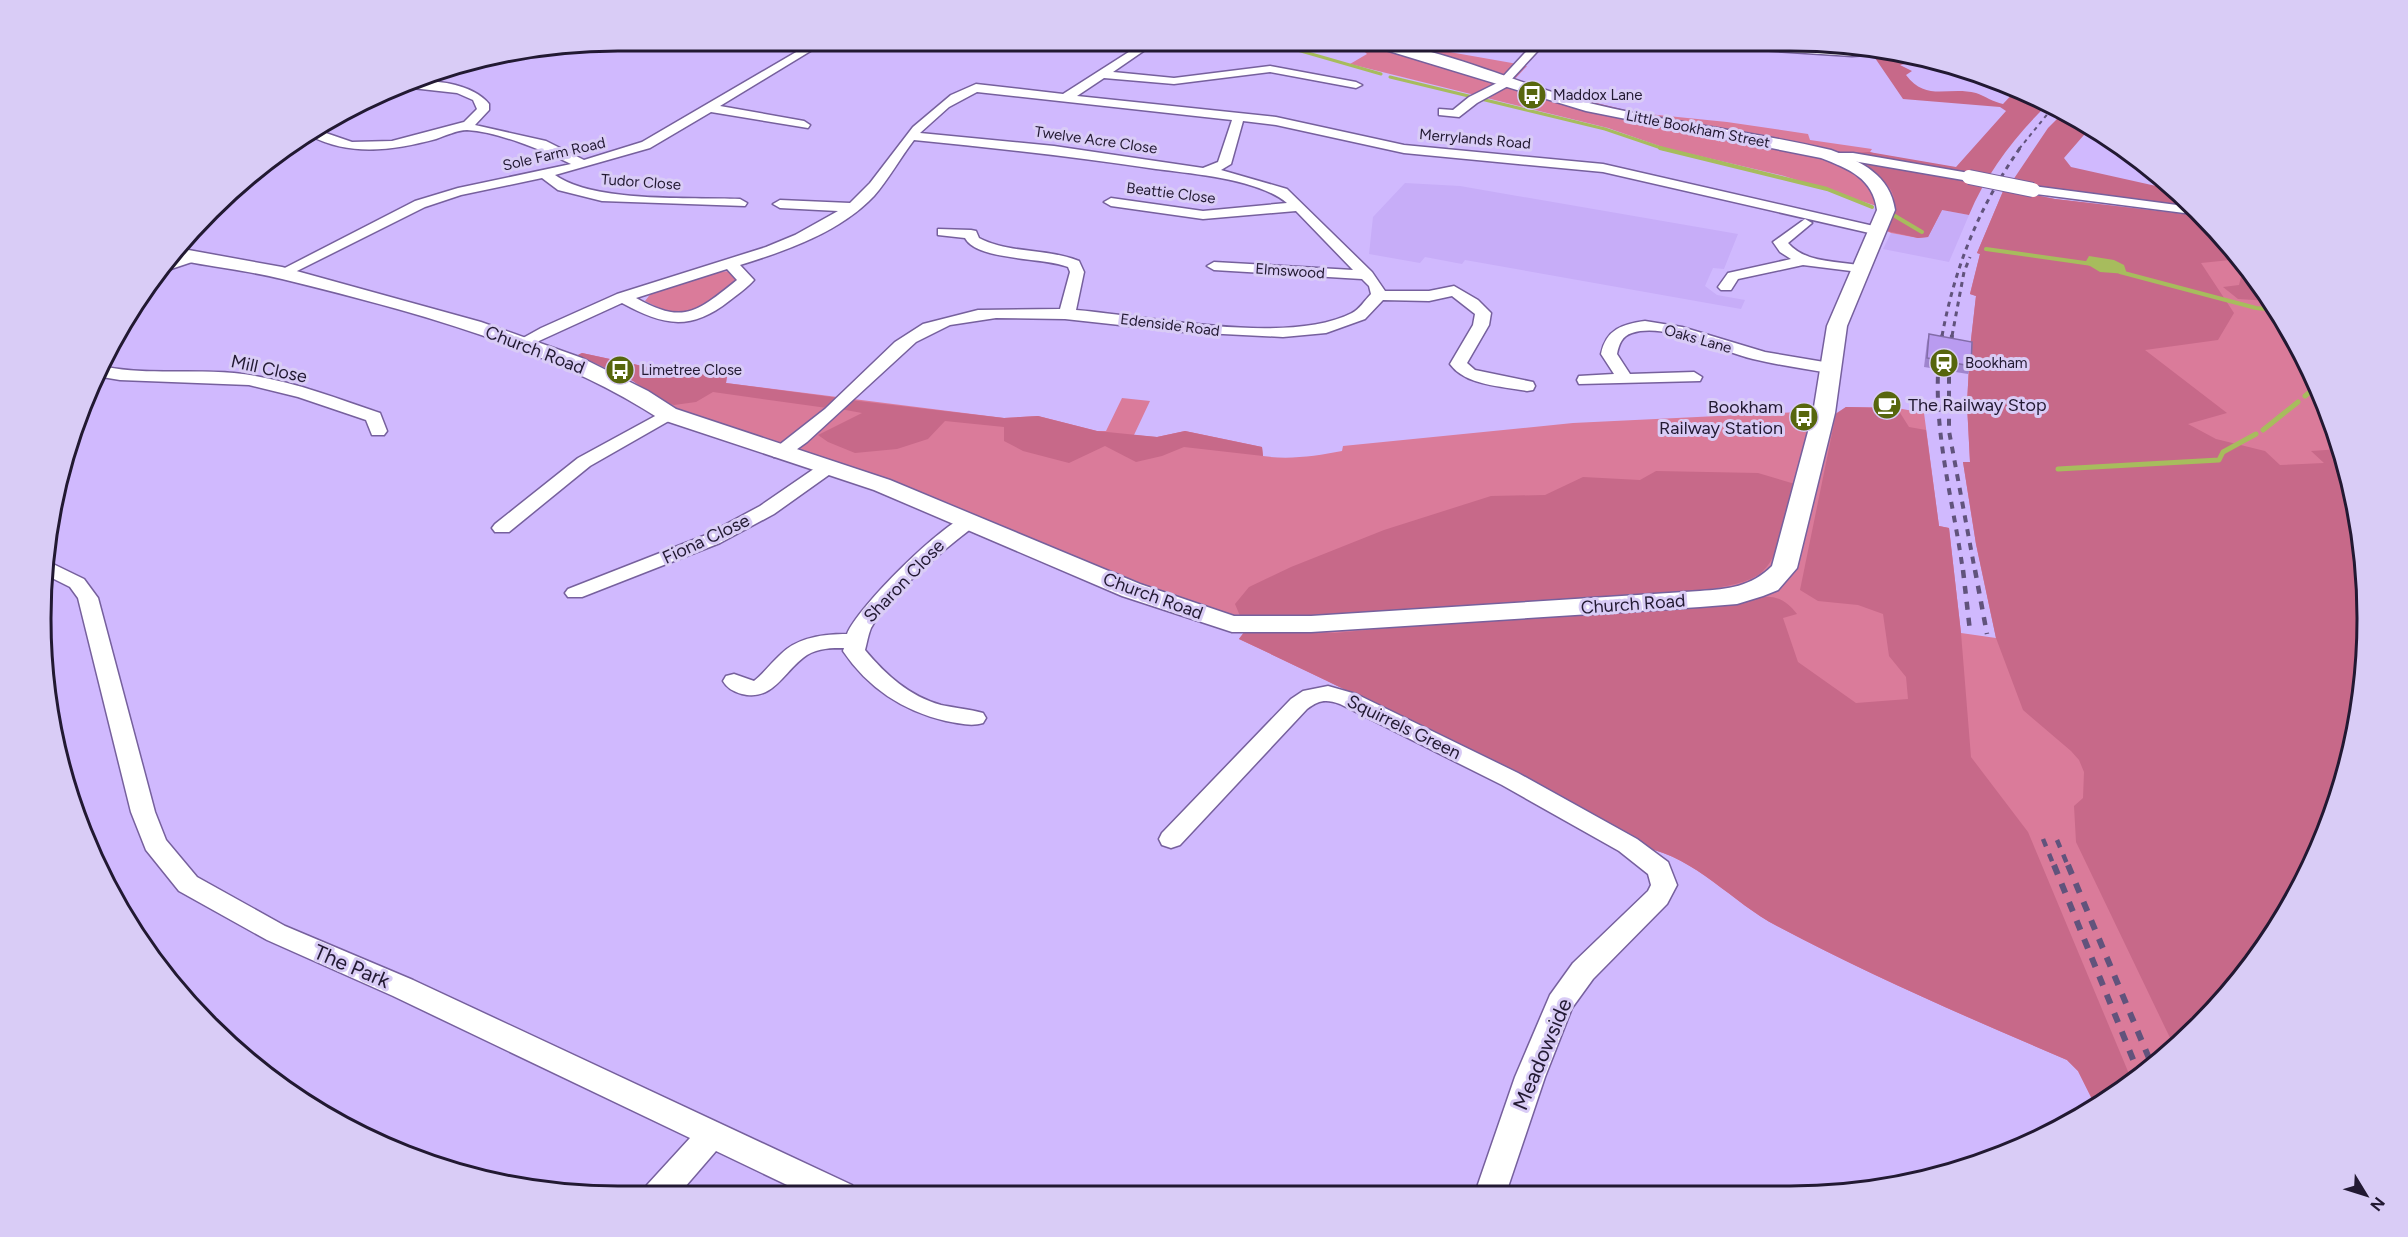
<svg xmlns="http://www.w3.org/2000/svg" width="2408" height="1237" font-family="Figtree,sans-serif">
  <style>
    .built { fill: #c7adf8 }
    .green { fill: #da7b9a }
    .forest { fill: #c76989 }
    .water { fill: #a7bc5d }
    .lines { fill: none; stroke-linecap: round; stroke-linejoin: round }
    .stream-far2 { stroke: #a7bc5d; stroke-width: 3 }
    .stream-far1 { stroke: #a7bc5d; stroke-width: 4 }
    .stream { stroke: #a7bc5d; stroke-width: 5 }
    .minor-casing { stroke: #76609d; stroke-width: 3 }
    .tertiary-casing { stroke: #76609d; stroke-width: 3 }
    .minor { fill: #fff; fill-rule: evenodd }
    .tertiary { fill: #fff; fill-rule: evenodd }
    .rail-far4 { stroke: #61537c; stroke-width: 2; stroke-dasharray: 4 4; stroke-linecap: butt }
    .rail-far3 { stroke: #61537c; stroke-width: 3; stroke-dasharray: 5 5; stroke-linecap: butt }
    .rail-far2 { stroke: #61537c; stroke-width: 4; stroke-dasharray: 7 7; stroke-linecap: butt }
    .rail-far1 { stroke: #61537c; stroke-width: 4.5; stroke-dasharray: 8 8; stroke-linecap: butt }
    .rail { stroke: #61537c; stroke-width: 6; stroke-dasharray: 10 10; stroke-linecap: butt }
    .minor-bridge-casing { stroke: #76609d; stroke-width: 16; stroke-linecap: butt }
    .minor-bridge { stroke: #fff; stroke-width: 14 }
    .wall { fill: #9f85ce }
    .building { fill: #b99bf0; stroke: #826ca8; stroke-width: 1.5 }
    .labels { text-anchor: middle; dominant-baseline: central; stroke-width: 6; stroke-linejoin: round; paint-order: stroke }
    .far-poi-label { font-size: 15px; fill: #221932; stroke: #d9ccf6; text-anchor: start }
    .far-street-label { font-size: 15px; fill: #221932; stroke: #d9ccf6 }
    .street-label { font-size: 18px; fill: #221932; stroke: #d9ccf6 }
    .poi-label { font-size: 18px; fill: #221932; stroke: #d9ccf6; text-anchor: start }
    .near-street-label { font-size: 21px; fill: #221932; stroke: #d9ccf6 }
    .rim { fill: none; stroke: #221932; stroke-width: 3 }
  </style>
  <rect width="100%" height="100%" fill="#d0b9fe"/>
  <!-- built -->
  <path class="built" d="M1405 183 1460 186 1738 234 1724 269 1713 268 1705 286 1717 295 1745 300 1741 309 1465 260 1462 264 1425 257 1420 263 1369 254 1373 217Z
    M1942 210 1969 215 1949 262 1883 249 1891 233 1918 238Z"/>
  <!-- green -->
  <path class="green" d="M1245 41H1387L1512 63 1527 66 1513 81 1514 83 1638 113 1727 122 1808 134 1810 140 1872 149 1870 152 1957 181 1928 237 1918 238 1891 233 1887 231 1895 212 1784 176 1665 148 1608 128 1350 64 1367 54 1365 52 1323 43 1307 52Z
    M2004 189 2055 199 2201 216 2224 238 2290 330 2337 433 2363 543 2366 657 2348 768 2308 874 2224 1000 2111 1099 2096 1107 2078 1071 2067 1060C1969 1018 1871 976 1777 926 1733 903 1695 857 1645 848 1513 771 1377 704 1239 639L1245 631 1239 616 1221 614 1187 603 1035 543 924 493 666 406 633 381 578 355 582 353 689 376 705 373 727 376 726 383 1004 418 1038 416 1097 431H1106L1122 398 1150 401 1134 435 1157 437 1185 431 1262 447 1263 456C1289 460 1316 456 1342 451L1343 446 1573 423 1801 412 1835 414 1846 407 1897 408 1924 413 1939 526 1949 528 1961 633 1996 638 1976 544 1963 462H1970L1967 404 1969 366 1978 367V359L1969 357 1976 296 1970 294 1980 254 1977 253Z
    M731 271 739 280 697 312 671 314 645 301 652 292 717 272Z"/>
  <!-- forest -->
  <path class="forest" d="M1882 56 1914 62 1900 65 1912 71 1906 75C1926 102 1948 86 1976 93 1985 96 1993 102 2003 104L2017 89 2049 103C2016 135 1987 172 1969 215L1942 210 1928 237 1918 238 1887 231C1909 177 1876 187 1851 153L1869 152 1956 167 2006 111 2000 107 1903 99 1875 58Z
    M2064 112 2090 128 2064 158 2071 167 2174 190 2194 209 2011 183 2048 128Z
    M2004 189 2055 199 2201 216 2224 238 2240 259 2201 263 2234 313 2218 340 2145 350 2227 413 2188 424 2216 439 2265 451 2280 465 2324 463 2311 451 2341 449 2363 543 2366 657 2348 768 2308 874 2224 1000 2173 1044 2076 842 2074 806 2083 798 2084 772 2079 760 2071 751 2023 710 1996 638 1976 544 1963 462H1970L1967 404 1969 366 1978 367V359L1969 357 1976 296 1970 294 1980 254 1977 253Z
    M2241 277 2253 278 2270 301 2238 299 2223 287 2239 285Z
    M582 353 689 376 705 373 727 376 726 383 839 398 827 408 713 392 696 402 674 405 662 401 633 381 578 355Z
    M850 400 1004 418 1038 416 1097 431 1157 437 1185 431 1262 447 1263 456 1184 447 1162 456 1136 462 1105 446 1069 463 1023 451 1004 441V427L945 421 928 439 897 449 855 453 828 442 818 435 862 413 840 409Z
    M1846 407 1897 408 1909 427 1926 430 1939 526 1949 528 1961 633 1971 757 2028 832 2132 1081 2111 1099 2096 1107 2078 1071 2067 1060C1969 1018 1871 976 1777 926 1733 903 1695 857 1645 848 1513 771 1377 704 1239 639L1245 631 1335 633 1493 618 1734 602C1762 597 1778 589 1797 614L1783 618 1798 662 1856 703 1908 699 1906 677 1889 656 1883 614 1858 605 1818 601 1800 590 1836 414Z
    M1656 471 1758 473 1795 484C1787 510 1783 551 1763 571 1749 584 1723 586 1706 590L1415 610 1284 617 1240 616 1235 604 1249 587 1291 567 1384 530 1491 496 1545 495 1583 477 1640 480Z"/>
  <!-- water -->
  <path class="water" d="M2089 256 2114 260 2124 265 2127 274 2100 272 2085 263Z"/>
  <g class="lines">
    <!-- stream-far2 -->
    <path class="stream-far2" d="M1266 41 1381 74
      M1390 77 1605 129 1664 149"/>
    <!-- stream-far1 -->
    <path class="stream-far1" d="M1660 148 1827 189 1872 207
      M1895 216 1922 232
      M1986 249 2092 264
      M2120 272 2256 308 2276 310"/>
    <!-- stream -->
    <path class="stream" d="M2305 396 2316 387
      M2263 430 2298 402
      M2058 469 2219 460 2223 452 2256 434"/>
    <!-- minor casing -->
    <g class="minor-casing">
      <path id="minor" d="M815 41H827L720 106 804 121 810 125 808 128 711 112 650 148 555 175C594 203 690 197 740 199L747 203 745 206 602 201 558 190 542 178 461 195 425 207 287 276 282 277 275 273 415 201 458 188 571 164C543 150 498 132 467 130 457 130 445 136 436 139 395 150 351 157 311 136L320 131 352 142 392 141 464 122 477 109 473 100 457 93 403 87C426 75 473 84 489 104V110L475 125 546 141 584 160 642 142Z
        M1146 41H1158L1113 72 1174 78 1270 66 1356 82 1362 85 1356 88 1270 72 1174 84 1104 78 1077 96 1276 117 1404 145 1603 164 1878 227 1885 231 1878 235 1603 172 1404 153 1276 125 1243 121 1231 164 1221 170 1287 189 1372 272 1385 291H1429L1454 286 1478 300 1491 313 1489 325 1467 363 1475 370 1533 382 1535 386 1533 390 1527 391C1502 386 1466 386 1450 364L1473 325 1475 314 1452 296 1429 301 1383 300 1365 319 1326 333 1283 337 1184 332 1065 319 996 318 950 325 916 342 807 442 786 457H774L771 453 774 449 825 409 895 342 923 324 978 310 1060 309 1070 272 1068 267C1044 257 977 261 965 238L938 235V229L971 230 976 231 979 238C1010 254 1047 248 1079 261L1084 272 1076 310C1148 316 1287 346 1352 313 1359 310 1365 300 1371 294L1369 286 1362 279 1214 270 1207 266 1214 262 1353 270 1296 211 1203 219 1111 206 1104 202 1111 198 1203 211 1287 203C1258 179 1194 174 1156 169 1076 157 995 148 914 140 900 158 889 179 874 196 840 232 786 251 740 265L754 280C747 288 737 295 729 301 690 332 662 325 622 303L528 346H516L514 343 541 328 617 294 766 247 795 235 838 211 780 208 773 204 780 200 850 203 870 183 913 127 951 95 976 84 1063 94ZM977 92 1232 120 1218 162 1203 168 1054 146 920 133 949 107ZM727 269 737 280C697 312 684 325 636 298Z
        M1536 41H1547L1510 81V85L1477 103 1459 117 1439 115V109L1453 110 1469 97 1497 83Z
        M1679 42H1728L1872 49 1896 53 1852 56 1684 45Z
        M1836 153H1853L1969 173 1976 177 1969 181 1853 161 1831 160V154Z
        M2033 186 2192 207 2200 215 2028 193 2026 190Z
        M1805 219 1812 223 1788 243C1807 265 1841 260 1867 267L1869 270 1867 273 1803 265 1738 279 1731 290H1721L1718 287 1728 273 1791 259 1780 252 1773 242Z
        M193 253 200 257 198 260 162 272 173 260Z
        M1645 321 1682 327 1765 352 1830 363 1838 368 1830 373C1804 369 1778 365 1753 359 1719 351 1666 322 1632 333 1622 336 1619 344 1617 354L1630 374 1694 372 1702 377 1700 381 1579 384 1577 380 1579 376 1614 374 1601 354C1606 329 1623 324 1645 321Z
        M106 367C149 375 192 369 234 373 285 378 333 397 380 413L387 431 384 435H372L366 420 298 397 249 385 120 380 102 377Z
        M668 409 674 410 677 414 674 418 590 466 509 532H495L492 528 495 524 578 458Z
        M827 462 836 468 833 472 774 514 720 543 582 597H568L565 593 568 589 706 535 760 506 821 464Z
        M969 515 979 521 976 525C945 548 889 595 871 628 868 635 867 643 865 650 886 675 909 696 941 705 955 708 969 709 983 713L986 718 983 723C971 727 958 723 946 721 903 711 868 688 843 651L844 648C831 648 819 648 807 655 784 670 774 702 742 694 734 692 727 688 723 681L726 676 734 674 754 681C764 673 771 663 781 654 798 637 824 634 847 634 857 608 943 522 969 515Z
        M51 563 84 579 98 598 155 812 166 840 197 877 285 926 413 980 852 1185 856 1194 808 1195 716 1151 678 1195H642L647 1185 690 1138 393 996 267 940 179 891 146 850 131 812 78 598 70 587 50 577Z
        M1328 686 1356 694 1518 773 1637 839 1668 862 1677 885 1667 904 1593 979 1572 1008 1545 1077 1506 1193H1475L1515 1077 1550 995 1573 963 1648 891 1651 885 1648 874 1619 851 1502 785 1340 704C1326 699 1319 700 1307 709L1180 845 1171 848 1162 845 1159 839 1162 833 1291 699 1303 691Z"/>
    </g>
    <!-- tertiary casing -->
    <g class="tertiary-casing">
      <path id="tertiary" d="M1356 41C1433 41 1514 84 1589 103 1669 123 1751 131 1831 150 1862 162 1890 175 1895 210L1847 326 1835 413 1797 568 1778 590 1763 596 1737 604 1700 607 1311 632H1232L1122 596 874 490 660 419C547 346 411 311 282 279 246 270 210 267 174 259L183 249 282 267 481 322 582 358 648 391 676 409 890 480 1140 584 1234 616H1311L1700 591C1728 589 1751 587 1772 566L1813 413 1827 326 1877 210C1873 178 1849 169 1821 158L1586 111Z"/>
    </g>
    <!-- minor -->
    <use href="#minor" class="minor"/>
    <!-- tertiary -->
    <use href="#tertiary" class="tertiary"/>
    <!-- rail-far4 -->
    <path class="rail-far4" d="M2019 149 2054 106"/>
    <!-- rail-far3 -->
    <path class="rail-far3" d="M1942 336C1955 266 1979 207 2020 148
      M1952 336 1964 272 1970 257"/>
    <!-- rail-far2 -->
    <path class="rail-far2" d="M1942 335C1928 416 1952 492 1963 571
      M1952 335 1949 364V431L1975 571"/>
    <!-- rail-far1 -->
    <path class="rail-far1" d="M1963 570 1970 631
      M1975 570 1987 634
      M2043 839 2054 866
      M2057 840 2068 866"/>
    <!-- rail -->
    <path class="rail" d="M2054 865 2139 1074
      M2068 865 2151 1063"/>
    <!-- minor-bridge casing -->
    <g class="minor-bridge-casing">
      <path id="minor-bridge" d="M1969 177 2033 190"/>
    </g>
    <!-- minor-bridge -->
    <use href="#minor-bridge" class="minor-bridge"/>
  </g>
  <!-- wall -->
  <path class="wall" d="M1929 334 1971 366 1968 374 1924 367 1927 342Z"/>
  <!-- building -->
  <path class="building" d="M1929 334 1972 342 1971 366 1927 358Z"/>
  <!-- icons -->
  <defs>
    <g id="bus-disc" transform="scale(1.5)"><circle r="9.5" fill="#57660d" stroke="#d9ccf6"/><path d="M-5-6H5V4H4V6H2V4H-2V6H-4V4H-5ZM-3.5-4V0h7V-4ZM-3.5 1.2v1.5H-2V1.2ZM2 1.2v1.5H3.5V1.2Z" fill="#fff"/></g>
    <g id="station-disc" transform="scale(1.5)"><circle r="9.5" fill="#57660d" stroke="#d9ccf6"/><path d="M-3-6H3Q5-6 5-4V2Q5 4 3 4L4.5 6H3L1.5 4h-3L-3 6H-4.5L-3 4Q-5 4-5 2V-4Q-5-6-3-6ZM-3.5-4v3h7v-3ZM-3.5 1v1.5H-2V1ZM2 1v1.5H3.5V1Z" fill="#fff"/></g>
    <g id="cafe-disc" transform="scale(1.5)"><circle r="9.5" fill="#57660d" stroke="#d9ccf6"/><path d="M-5.5-4.5H6V0H3Q3 3.5 0 3.5H-2.5Q-5.5 3.5-5.5 0ZM3-3.2v2h1.7v-2ZM-6 4.5H4V6H-6Z" fill="#fff"/></g>
  </defs>
  <g fill-rule="evenodd">
    <use href="#bus-disc" x="1532" y="95"/>
    <use href="#station-disc" x="1944" y="363"/>
    <use href="#bus-disc" x="620" y="370"/>
    <use href="#cafe-disc" x="1887" y="405"/>
    <use href="#bus-disc" x="1804" y="417"/>
  </g>
  <g class="labels">
    <!-- far-poi labels -->
    <g class="far-poi-label">
      <text x="1553" y="95">Maddox Lane</text>
      <text x="1965" y="363">Bookham</text>
      <text x="641" y="370">Limetree Close</text>
    </g>
    <!-- far-street labels -->
    <g class="far-street-label">
      <text transform="translate(1698 129) rotate(11)">Little Bookham Street</text>
      <text transform="translate(1475 139) rotate(5)">Merrylands Road</text>
      <text transform="translate(1096 140) rotate(8)">Twelve Acre Close</text>
      <text transform="translate(554 154) rotate(-13)">Sole Farm Road</text>
      <text transform="translate(641 182) rotate(4)">Tudor Close</text>
      <text transform="translate(1171 193) rotate(7)">Beattie Close</text>
      <text transform="translate(1290 271) rotate(4)">Elmswood</text>
      <text transform="translate(1170 325) rotate(7)">Edenside Road</text>
      <text transform="translate(1698 339) rotate(16)">Oaks Lane</text>
    </g>
    <!-- street labels -->
    <g class="street-label">
      <text transform="translate(535 350) rotate(21)">Church Road</text>
      <text transform="translate(269 369) rotate(12)">Mill Close</text>
      <text transform="translate(706 539) rotate(-25)">Fiona Close</text>
      <text transform="translate(904 581) rotate(-46)">Sharon Close</text>
      <text transform="translate(1153 596) rotate(20)">Church Road</text>
      <text transform="translate(1633 604) rotate(-4)">Church Road</text>
      <text transform="translate(1404 727) rotate(26)">Squirrels Green</text>
    </g>
    <!-- poi labels -->
    <g class="poi-label">
      <text x="1908" y="405">The Railway Stop</text>
      <text x="1783" y="407" text-anchor="end">Bookham<tspan x="1783" dy="21">Railway Station</tspan></text>
    </g>
    <!-- near-street labels -->
    <g class="near-street-label">
      <text transform="translate(352 966) rotate(23)">The Park</text>
      <text transform="translate(1542 1054) rotate(-67)">Meadowside</text>
    </g>
  </g>
  <!-- crop -->
  <path d="M0 0H2408V1237H0ZM618 51H1790A567 567 0 0 1 2357 618V619A567 567 0 0 1 1790 1186H618A567 567 0 0 1 51 619V618A567 567 0 0 1 618 51Z" fill="#d9ccf6" fill-rule="evenodd"/>
  <path class="rim" d="M618 51H1790A567 567 0 0 1 2357 618V619A567 567 0 0 1 1790 1186H618A567 567 0 0 1 51 619V618A567 567 0 0 1 618 51Z"/>
  <!-- north arrow -->
  <g transform="translate(2366 1195) rotate(128)" stroke="#d9ccf6" stroke-width="4.5" paint-order="stroke">
  <path d="M0-4.5L10 22L0 15L-10 22Z" fill="#221932"/>
  <text y="-9" font-size="16" font-weight="bold" text-anchor="middle" fill="#221932">N</text>
  </g>
</svg>
